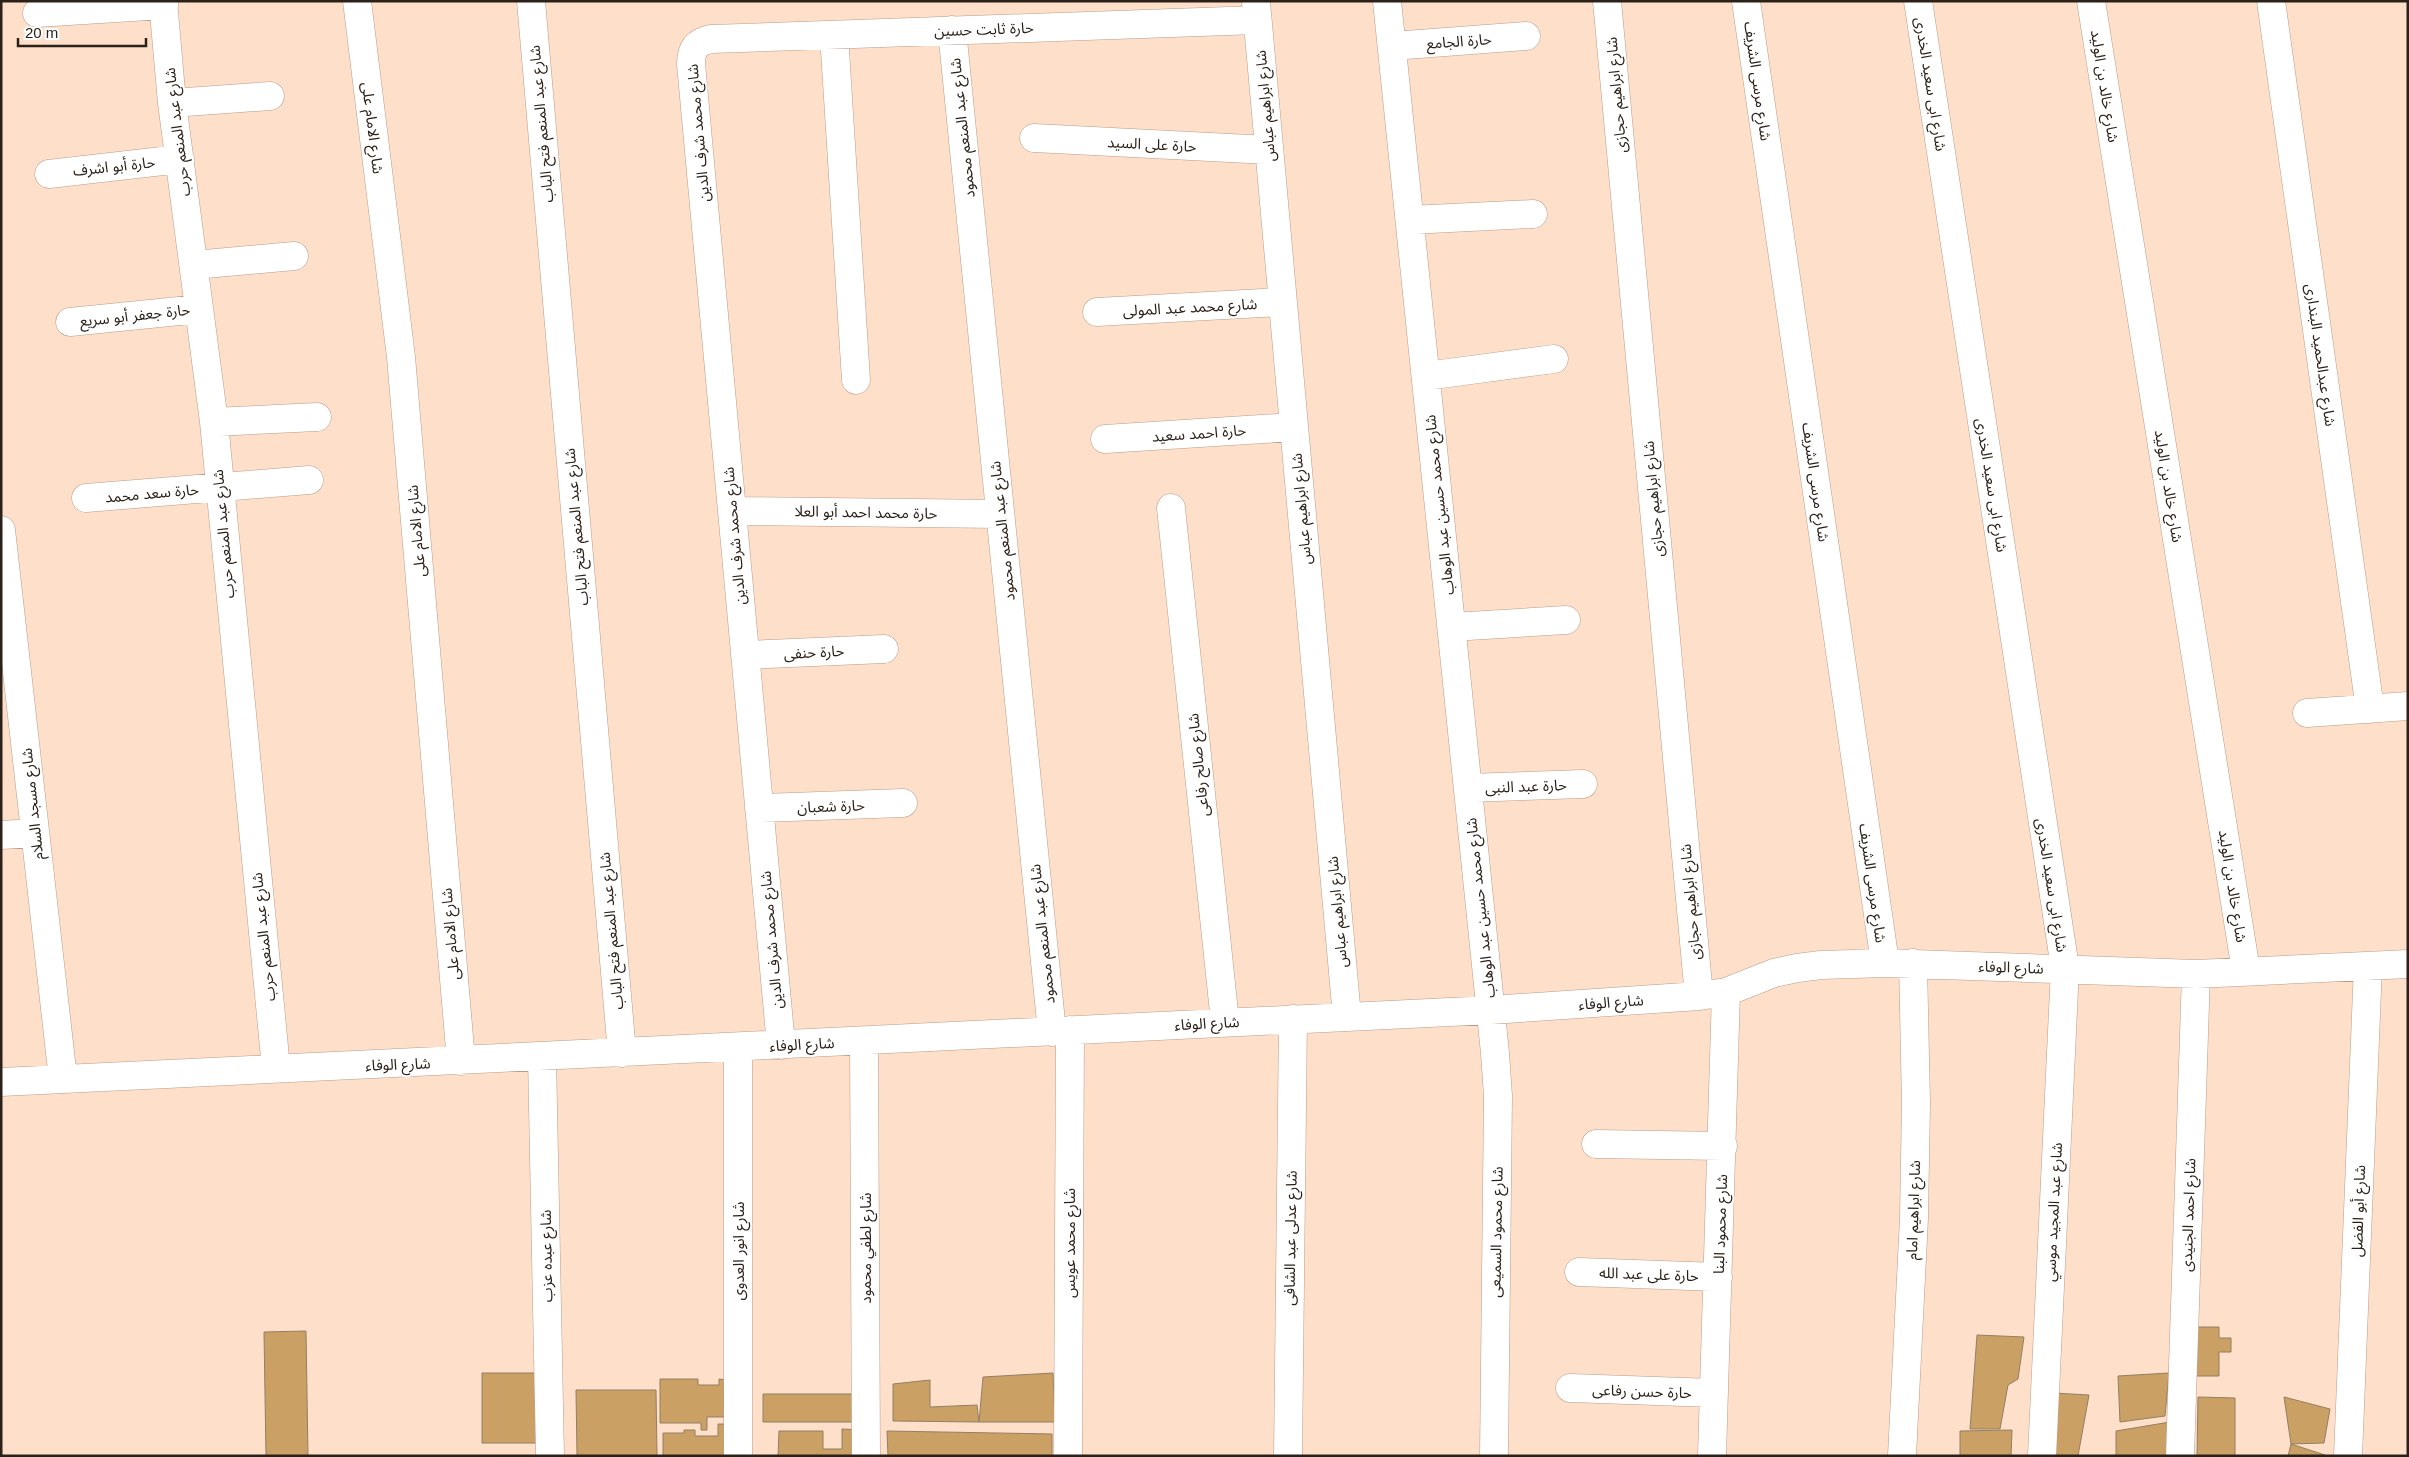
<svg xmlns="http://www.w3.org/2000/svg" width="2409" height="1457" font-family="Arial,'Noto Sans Arabic',sans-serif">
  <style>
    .building { fill: #caa065; stroke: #927f64 }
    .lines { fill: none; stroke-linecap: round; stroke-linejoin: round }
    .street-casing { stroke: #b99c88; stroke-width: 29 }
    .street { stroke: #fff; stroke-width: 28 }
    .labels { text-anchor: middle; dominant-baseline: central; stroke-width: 4; stroke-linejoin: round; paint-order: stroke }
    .street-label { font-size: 15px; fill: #2c2119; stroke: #fff }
  </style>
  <rect width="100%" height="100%" fill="#fedfca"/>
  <!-- building -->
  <path class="building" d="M2196 1327H2219V1338H2231V1352H2219V1376H2196Z
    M306 1331 308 1456H266L264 1332Z
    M1977 1335 2024 1337 2018 1379 2008 1385 2000 1429H1970Z
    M482 1373H535L536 1443H482Z
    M1053 1373 1055 1422H979L983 1377Z
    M2169 1373 2165 1416 2120 1422 2118 1376Z
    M660 1379H698V1385H719V1379L727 1380 735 1417H707V1430H701V1423H660Z
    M930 1380V1407L977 1405 979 1422 893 1421V1384Z
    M576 1390H656L657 1456H577Z
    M2054 1393 2089 1395 2078 1456H2051Z
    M763 1394H862V1422H763Z
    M2198 1397 2235 1398V1456H2197Z
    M2284 1397 2330 1409 2324 1443 2291 1444Z
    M2170 1422 2168 1456H2116V1431Z
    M718 1424H731L735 1456H663V1433H684V1430H695V1436H718Z
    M842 1429 863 1430V1456H778L779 1431H823V1449H842Z
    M2012 1430 2011 1456H1960V1431Z
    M887 1431 1052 1434V1456H888Z
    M2291 1444 2325 1455V1456H2288Z"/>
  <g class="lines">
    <!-- street casing -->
    <g class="street-casing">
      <path id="street" d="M163 1 172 103 214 422 276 1068
        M357 1 401 357 461 1061
        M531 1 622 1053
        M1387 1 1495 1053 1498 1096 1494 1456
        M1607 1 1699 996
        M1746 1 1885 963
        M1918 1 2065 968 2042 1456
        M2091 1 2246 971
        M2271 1 2370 709
        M1256 2 1347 1017
        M37 13 164 5
        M952 30 1052 1032
        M834 35 856 380
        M1392 46 1526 36
        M172 103 270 96
        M1034 138 1269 150
        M49 174 180 159
        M1410 220 1533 214
        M194 265 294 256
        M1097 312 1283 302
        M70 322 199 309
        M1426 376 1554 359
        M214 422 317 417
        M1105 439 1294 427
        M86 498 309 480
        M1171 508 1225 1022
        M732 511 1000 514
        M1 530 63 1079
        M1452 627 1566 620
        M745 655 884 649
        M2307 713 2408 706
        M1468 788 1583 784
        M759 808 903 803
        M1 835 35 833
        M864 1041 866 1456
        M781 1045 691 64C691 49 696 42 711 39L1257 20
        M738 1047V1456
        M542 1057 550 1456
        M1 1082 1491 1010 1699 996 1726 992 1774 973 1797 968 1821 965 1885 963 2196 974 2408 964
        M1596 1144 1723 1146
        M1579 1272 1718 1277
        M1570 1388 1714 1393
        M1068 1456 1070 1030
        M1288 1456 1293 1019
        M1712 1456 1726 992
        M1902 1456 1914 1218 1916 1103 1913 963
        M2180 1456 2196 974
        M2348 1456 2368 966"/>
    </g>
    <!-- street -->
    <use href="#street" class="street"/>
  </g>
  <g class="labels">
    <!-- street labels -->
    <g class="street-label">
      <text transform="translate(984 29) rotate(-2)">حارة ثابت حسين</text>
      <text transform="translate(1459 41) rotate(-4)">حارة الجامع</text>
      <text transform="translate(1758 81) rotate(82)">شارع مرسى الشريف</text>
      <text transform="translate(1931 84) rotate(81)">شارع ابى سعيد الخدرى</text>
      <text transform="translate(2105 86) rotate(81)">شارع خالد بن الوليد</text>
      <text transform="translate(1616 95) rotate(-95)">شارع ابراهيم حجازى</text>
      <text transform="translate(1265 106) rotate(-95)">شارع ابراهيم عباس</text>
      <text transform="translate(541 124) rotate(-95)">شارع عبد المنعم فتح الباب</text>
      <text transform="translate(373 128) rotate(83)">شارع الامام على</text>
      <text transform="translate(962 128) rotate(-96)">شارع عبد المنعم محمود</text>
      <text transform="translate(177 132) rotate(-97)">شارع عبد المنعم حرب</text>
      <text transform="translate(698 133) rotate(-95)">شارع محمد شرف الدين</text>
      <text transform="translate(1152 144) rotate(3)">حارة على السيد</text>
      <text transform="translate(114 166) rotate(-6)">حارة أبو اشرف</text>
      <text transform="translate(1190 307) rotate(-3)">شارع محمد عبد المولى</text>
      <text transform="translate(135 315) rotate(-6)">حارة جعفر أبو سريع</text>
      <text transform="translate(2321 355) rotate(82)">شارع عبدالحميد البندارى</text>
      <text transform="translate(1199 433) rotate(-4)">حارة احمد سعيد</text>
      <text transform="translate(1816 482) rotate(82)">شارع مرسى الشريف</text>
      <text transform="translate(1992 485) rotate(81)">شارع ابى سعيد الخدرى</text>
      <text transform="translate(2169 486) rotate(81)">شارع خالد بن الوليد</text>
      <text transform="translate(152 493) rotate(-5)">حارة سعد محمد</text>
      <text transform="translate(1653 499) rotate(-95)">شارع ابراهيم حجازى</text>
      <text transform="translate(1439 505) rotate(-96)">شارع محمد حسين عبد الوهاب</text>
      <text transform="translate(1301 509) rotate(-95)">شارع ابراهيم عباس</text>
      <text transform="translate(866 512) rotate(1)">حارة محمد احمد أبو العلا</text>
      <text transform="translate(576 527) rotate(-95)">شارع عبد المنعم فتح الباب</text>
      <text transform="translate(416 531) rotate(-95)">شارع الامام على</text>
      <text transform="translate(1002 531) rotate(-96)">شارع عبد المنعم محمود</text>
      <text transform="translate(223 534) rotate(-95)">شارع عبد المنعم حرب</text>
      <text transform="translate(734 536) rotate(-95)">شارع محمد شرف الدين</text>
      <text transform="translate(814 652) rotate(-3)">حارة حنفى</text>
      <text transform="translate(1198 765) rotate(-96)">شارع صالح رفاعى</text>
      <text transform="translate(1526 786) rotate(-2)">حارة عبد النبى</text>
      <text transform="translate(32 804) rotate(-96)">شارع مسجد السلام</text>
      <text transform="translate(831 806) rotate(-2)">حارة شعبان</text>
      <text transform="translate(1873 883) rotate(82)">شارع مرسى الشريف</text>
      <text transform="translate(2052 885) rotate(81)">شارع ابى سعيد الخدرى</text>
      <text transform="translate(2233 886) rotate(81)">شارع خالد بن الوليد</text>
      <text transform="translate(1690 902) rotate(-95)">شارع ابراهيم حجازى</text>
      <text transform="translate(1480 908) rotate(-96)">شارع محمد حسين عبد الوهاب</text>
      <text transform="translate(1337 912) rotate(-95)">شارع ابراهيم عباس</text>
      <text transform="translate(611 931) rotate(-95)">شارع عبد المنعم فتح الباب</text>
      <text transform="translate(450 934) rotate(-95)">شارع الامام على</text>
      <text transform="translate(1042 934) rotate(-96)">شارع عبد المنعم محمود</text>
      <text transform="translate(263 937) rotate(-96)">شارع عبد المنعم حرب</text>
      <text transform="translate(771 940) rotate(-95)">شارع محمد شرف الدين</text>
      <text transform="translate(2011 967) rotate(2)">شارع الوفاء</text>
      <text transform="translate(1611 1002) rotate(-4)">شارع الوفاء</text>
      <text transform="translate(1207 1023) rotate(-3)">شارع الوفاء</text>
      <text transform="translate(802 1044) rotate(-3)">شارع الوفاء</text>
      <text transform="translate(398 1064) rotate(-2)">شارع الوفاء</text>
      <text transform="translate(1913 1210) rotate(-88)">شارع ابراهيم امام</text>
      <text transform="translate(2358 1211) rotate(-88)">شارع أبو الفضل</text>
      <text transform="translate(2053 1212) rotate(-87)">شارع عبد المجيد موسي</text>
      <text transform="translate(2188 1215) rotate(-88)">شارع احمد الجنيدى</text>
      <text transform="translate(1720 1224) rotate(-88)">شارع محمود البنا</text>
      <text transform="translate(1496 1232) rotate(-89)">شارع محمود السميعى</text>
      <text transform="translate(1290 1238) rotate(-89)">شارع عدلى عبد الشافى</text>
      <text transform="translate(1069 1243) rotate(-90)">شارع محمد عويس</text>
      <text transform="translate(865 1248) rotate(-90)">شارع لطفي محمود</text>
      <text transform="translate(738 1251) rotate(-90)">شارع انور العدوى</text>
      <text transform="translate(546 1256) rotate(-91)">شارع عبده عزب</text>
      <text transform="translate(1649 1274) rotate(2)">حارة على عبد الله</text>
      <text transform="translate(1642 1391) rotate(2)">حارة حسن رفاعى</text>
    </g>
  </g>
  <!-- border -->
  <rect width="2409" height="1457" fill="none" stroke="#2c2119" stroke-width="5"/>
  <!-- scale -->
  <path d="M18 38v8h128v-8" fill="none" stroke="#2c2119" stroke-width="2.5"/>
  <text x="25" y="38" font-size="15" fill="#2c2119" stroke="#ffffff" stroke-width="4" paint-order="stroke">20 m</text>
</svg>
